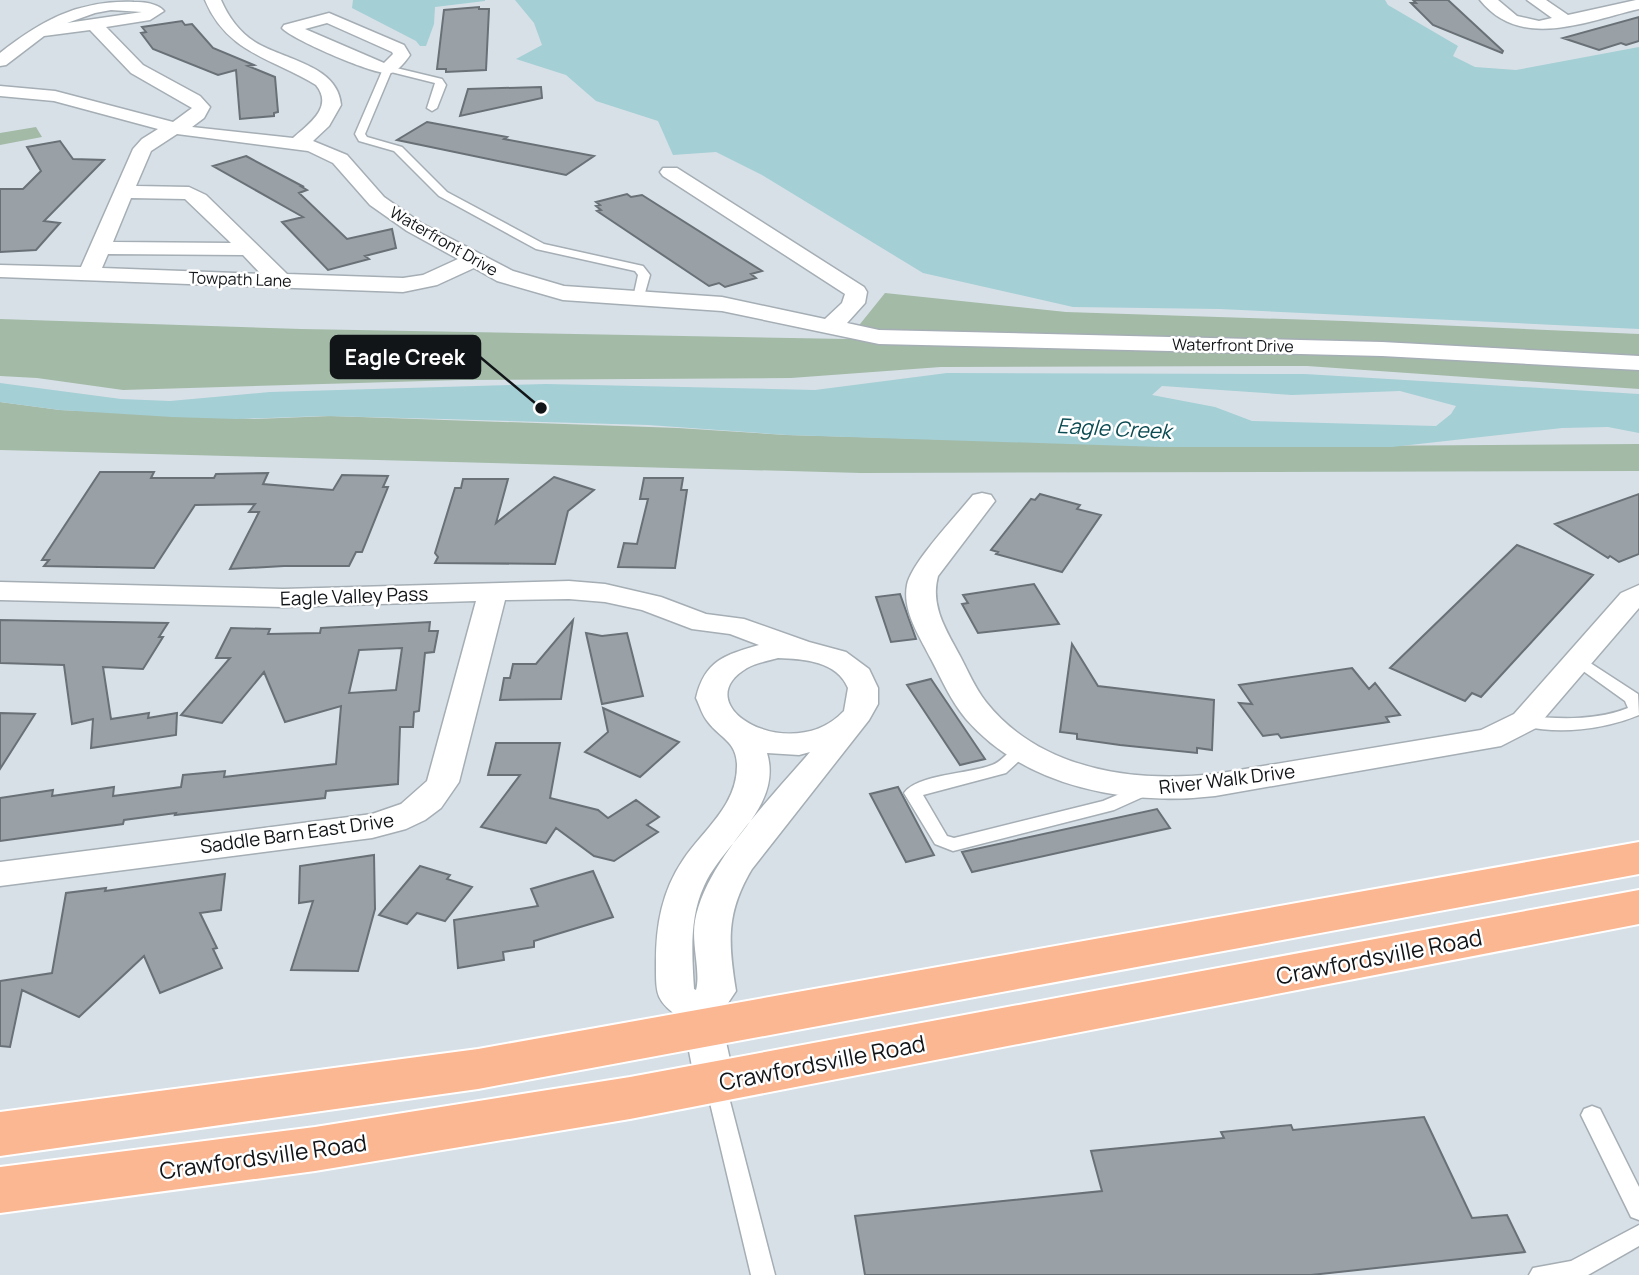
<svg xmlns="http://www.w3.org/2000/svg" width="1639" height="1275" font-family="Manrope,sans-serif">
  <style>
    .green { fill: #a3baa7 }
    .water { fill: #a4cfd5; fill-rule: evenodd }
    .building { fill: #99a1a7; stroke: #697177; stroke-width: 2; fill-rule: evenodd }
    .lines { fill: none; stroke-linecap: round; stroke-linejoin: round }
    .service-casing { stroke: #a5aeb4; stroke-width: 3 }
    .minor-casing { stroke: #a5aeb4; stroke-width: 3 }
    .primary-casing { stroke: #fff; stroke-width: 4 }
    .service { fill: #fff; fill-rule: evenodd }
    .minor { fill: #fff; fill-rule: evenodd }
    .primary { fill: #fbb692; fill-rule: evenodd }
    .labels { text-anchor: middle; dominant-baseline: central; stroke-width: 5; stroke-linejoin: round; paint-order: stroke }
    .far-street-label { font-size: 16px; fill: #121518; stroke: #fff }
    .street-label { font-size: 19px; fill: #121518; stroke: #fff }
    .water-label { font-size: 21px; font-style: italic; fill: #0b4b52; stroke: #fff }
    .near-street-label { font-size: 23px; fill: #121518; stroke: #fff }
    .leader { fill: none; stroke: #121518; stroke-width: 2.5 }
    .callout-dot { fill: #121518; stroke: #fff; stroke-width: 2.5 }
    .callout { fill: #121518; stroke: #121518; stroke-width: 2.5 }
    .callout-label { font-size: 21px; text-anchor: middle; font-weight: bold; fill: #fff }
  </style>
  <rect width="100%" height="100%" fill="#d7e0e7"/>
  <!-- green -->
  <path class="green" d="M36 127 42 137 0 145V133Z
    M885 293 1066 312 1345 321 1639 334V389L1307 366 941 367 791 378 461 380 123 390 37 378 0 376V319L301 329 848 339Z
    M0 402 60 410 255 419 331 416 678 428 787 435 1207 447 1639 444V471L861 473 0 450Z"/>
  <!-- water -->
  <path class="water" d="M353 0H485V1L435 7 434 24 426 46H420L416 41 352 8Z
    M515 0H1385L1388 5 1458 46 1453 56 1475 67 1516 70 1639 47V329L1220 309 1073 307 923 273 762 175 716 152 673 155 658 121 596 101 566 75 516 59 542 45 534 23Z
    M947 373 1305 374 1639 394V433L1608 427 1562 428 1392 447H1160L787 435 648 425 443 419 324 416 236 419 172 417 60 410 0 402V383L121 399 170 401 270 392 546 384 815 390ZM1162 386 1292 395 1400 391 1456 406 1451 414 1436 426 1252 421 1215 407 1152 395Z"/>
  <!-- building -->
  <path class="building" d="M1413 0H1448L1503 51 1502 53 1433 25 1411 3H1416Z
    M479 7V9H489L486 70 446 72V69H437L444 10Z
    M1639 17V41L1626 45 1621 43 1599 50 1563 38Z
    M182 21 185 25 192 24 213 48 254 65 248 66 275 77 278 112 274 113V116L240 119 236 70 218 75 153 49 141 33 146 32 142 27Z
    M541 87 542 98 460 116 468 89Z
    M427 122 507 137 504 139 594 156 566 175 397 140Z
    M60 141 73 159 104 160 44 221 60 223 36 250 0 252V189H23L41 171 27 147Z
    M246 156 304 187H302L307 190 299 193 347 239 392 229 396 248 365 256 369 259 328 270 282 222 303 217 213 166Z
    M627 194 631 197 642 195 762 271 751 274 756 278 725 287 719 283 709 286 597 211 601 210 596 206 600 205 596 202Z
    M100 472H154L151 478H214L216 474 268 473 263 484 333 490 342 475 388 476 383 487H388L362 552H356L349 566H284L230 569 259 512H249L255 504 195 505 154 568 44 566 49 560H42Z
    M554 477 594 490 568 511 555 564 435 563 438 557 435 553 455 488H461L463 479H508L496 523Z
    M644 478H683L681 490H687L675 568 618 567 624 543 637 544 648 499H640Z
    M1040 494 1080 505 1077 509 1101 515 1062 572 996 554 998 552 991 550 1031 499 1035 500Z
    M1639 494V554L1619 562 1610 556 1608 558 1555 524Z
    M1517 545 1593 575 1481 697 1472 693 1465 701 1390 668Z
    M1034 584 1059 624 978 633 962 604 968 603 963 595Z
    M900 594 916 639 891 642 876 597Z
    M0 620 168 623 159 637H163L143 669 103 667 111 719 149 713 148 718 177 713 176 735 91 748 93 719 72 724 64 665 0 663Z
    M573 620 561 699 500 700 504 678H510L513 664H536Z
    M430 622 429 631H438L434 652 425 653 419 711 414 712 413 727H400L398 784 326 791 325 798 175 815 176 813 124 820 123 824 0 841V798L53 790 52 796 114 787 113 796 181 787 183 775 225 771 224 777 336 764 341 706 285 722 264 672 222 723 181 715 230 658H216L231 628 270 629 268 634 320 633 321 628ZM402 648 396 690 349 693 359 650Z
    M586 633 602 636 627 633 643 696 602 704Z
    M1072 644 1098 686 1214 700 1212 750 1197 748V753L1120 745 1077 739V734L1060 732Z
    M1352 668 1369 689 1375 683 1400 715 1386 717 1389 722 1281 738 1278 734 1263 736 1239 703 1252 704 1239 685Z
    M931 679 985 759 960 765 907 685Z
    M603 708 679 742 640 777 585 752 608 732Z
    M0 713 35 714 0 769Z
    M496 743H560L550 798 598 810 608 818 636 800 659 817 647 825 658 832 614 861 594 856 556 828 546 843 481 827 520 775H488Z
    M898 787 934 855 906 862 870 794Z
    M1157 809 1170 828 972 872 962 852Z
    M374 855 375 909 358 971 291 970 313 901 299 903 300 866Z
    M420 866 450 875 447 879 472 887 445 921 417 913 407 924 379 915Z
    M593 871 613 917 534 941V947L503 952 504 960 458 968 454 920 538 906 531 889Z
    M225 874 221 910 200 913 217 948 213 949 222 968 160 993 144 956 79 1017 22 990 10 1047 0 1046V981L52 973 66 893 106 888 105 891Z
    M1424 1117 1472 1218 1507 1215 1525 1252 1311 1275H865L855 1216 1102 1191 1091 1151 1224 1138 1221 1132 1291 1125 1293 1130Z"/>
  <g class="lines">
    <!-- service casing -->
    <g class="service-casing">
      <path id="service" d="M388 66 442 79 446 85 437 108 432 111 427 108 435 83 391 72 365 134 367 137 402 147 447 192 544 244 643 266 650 275 643 300 639 302 633 298 638 275 635 271 536 249 439 196 394 151 359 141 355 134 383 69Z
        M1578 655 1638 694 1639 715C1603 730 1557 735 1519 725L1517 721 1519 717 1525 716C1560 719 1595 721 1628 708L1625 701 1572 663 1570 660 1572 657Z
        M1023 743 1032 749 1006 773 923 795 947 836 954 838 1103 801 1148 782 1154 784 1157 788 1154 792 1114 810 953 851 935 844 904 793C917 774 970 774 992 765 1004 761 1010 747 1023 743Z
        M715 1074 722 1076 725 1082 775 1275H751L705 1082 708 1076Z
        M1592 1106 1600 1109 1639 1187V1220L1631 1217 1581 1115 1584 1109Z
        M1639 1225V1246L1588 1275H1529L1533 1268 1571 1261Z"/>
    </g>
    <!-- minor casing -->
    <g class="minor-casing">
      <path id="minor" d="M205 0H221C228 16 239 32 255 42 284 60 338 65 341 105L329 126 313 141 347 155 384 197 421 223 513 271 564 286 722 297 825 319 842 303 845 294 663 176 660 172 663 168H677L864 287 867 292 865 303 847 323 879 330 1382 342 1639 356V370L1382 356 879 344 722 311 563 300 497 281 474 268 437 285 403 292 0 277V265L81 267 133 149 142 139 158 129 54 101 0 96V86L55 91 173 122 192 108 131 73 90 30 44 36 6 65 0 66V53C41 21 78 0 134 2 144 2 157 3 164 11L150 20 106 27 143 65 200 96 210 107 204 118 192 127 293 138C309 124 334 107 316 85 272 58 227 53 205 0ZM111 10 142 12 67 23 95 13ZM177 134 308 151 333 163 370 205 407 231 458 259 423 275 403 278 287 274 206 195 189 187 136 186 151 151ZM131 198 185 199 231 243 113 242ZM108 254 243 255 261 274 102 268Z
        M1480 0H1498L1517 16 1539 21 1552 18 1527 0H1546L1568 15 1636 0H1639V9C1586 21 1521 51 1480 0Z
        M329 13 404 45 410 55C406 61 398 71 391 73 378 77 291 39 282 28L284 25ZM327 23 392 52 393 54 384 63 305 29Z
        M982 493 991 495 995 501 938 576C930 606 946 630 960 656 968 671 975 688 986 702 1040 770 1134 783 1215 774L1481 730 1514 714 1621 593 1639 585V608L1536 728 1501 746 1215 796C1128 806 1026 788 966 719 951 701 942 680 931 659 920 637 902 611 907 585 911 563 957 515 973 495Z
        M569 581 605 584 661 597 706 614 744 619 809 642 846 652 869 669 878 688V704L869 720 752 869C726 912 728 942 736 991L720 1015 735 1082 729 1093 715 1098 701 1093 695 1082 683 1020C655 1000 656 996 656 962 656 925 662 891 683 860 704 829 738 805 737 764 736 741 720 738 708 722 702 715 700 706 696 698 705 660 725 655 759 645L730 634 692 629 642 610 605 602 569 599 505 600 459 782 441 808 425 820 406 829 372 838 0 886V862L372 814 401 804 427 781 476 601 283 607 0 600V582L283 589ZM778 658C804 659 837 661 848 688L844 711C792 767 683 706 747 668 755 663 768 661 778 658ZM810 752C772 797 705 863 695 921 691 943 701 972 696 990L694 989C692 955 689 918 704 886 723 843 783 807 767 753L799 755Z"/>
    </g>
    <!-- primary casing -->
    <g class="primary-casing">
      <path id="primary" d="M1639 842V874L478 1089 0 1156V1112L478 1049Z
        M1639 890V924L630 1119 315 1171 0 1213V1167L315 1127 630 1077Z"/>
    </g>
    <!-- service -->
    <use href="#service" class="service"/>
    <!-- minor -->
    <use href="#minor" class="minor"/>
    <!-- primary -->
    <use href="#primary" class="primary"/>
  </g>
  <g class="labels">
    <!-- far-street labels -->
    <g class="far-street-label">
      <text transform="translate(444 241) rotate(30)">Waterfront Drive</text>
      <text transform="translate(240 279) rotate(2)">Towpath Lane</text>
      <text transform="translate(1233 345) rotate(1)">Waterfront Drive</text>
    </g>
    <!-- street labels -->
    <g class="street-label">
      <text transform="translate(354 596) rotate(-2)">Eagle Valley Pass</text>
      <text transform="translate(1227 779) rotate(-7)">River Walk Drive</text>
      <text transform="translate(297 833) rotate(-8)">Saddle Barn East Drive</text>
    </g>
    <!-- water labels -->
    <g class="water-label">
      <text transform="translate(1114 428) rotate(3)">Eagle Creek</text>
    </g>
    <!-- near-street labels -->
    <g class="near-street-label">
      <text transform="translate(1379 956) rotate(-11)">Crawfordsville Road</text>
      <text transform="translate(822 1062) rotate(-11)">Crawfordsville Road</text>
      <text transform="translate(263 1156) rotate(-8)">Crawfordsville Road</text>
    </g>
  </g>
  <!-- callouts -->
  <path class="leader" d="M541 408L480 357"/>
  <circle class="callout-dot" cx="541" cy="408" r="7"/>
  <rect class="callout" x="331" y="336" width="149" height="42" rx="7"/>
  <g class="callout-label">
    <text x="405" y="365">Eagle Creek</text>
  </g>
</svg>
